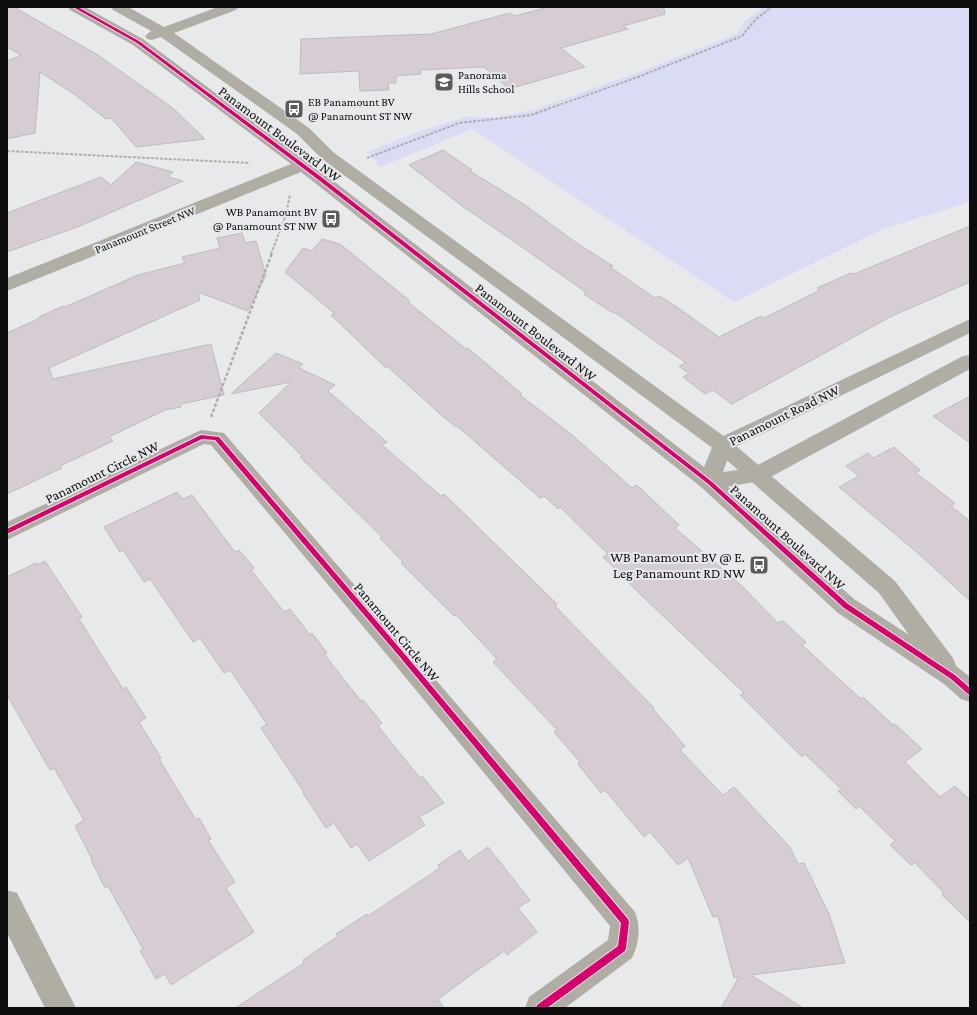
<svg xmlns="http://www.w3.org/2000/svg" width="977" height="1015" font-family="'Crimson Pro',serif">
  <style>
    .green { fill: #dadbf5 }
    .building { fill: #d6ccd4; stroke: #bdbcbd }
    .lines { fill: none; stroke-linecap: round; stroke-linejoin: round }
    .path-far1 { stroke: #b0aeaa; stroke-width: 2; stroke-dasharray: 3 1.5; stroke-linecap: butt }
    .path { stroke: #b0aeaa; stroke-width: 2.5; stroke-dasharray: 3.5 2; stroke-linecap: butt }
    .minor { fill: #b0ada4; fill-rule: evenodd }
    .tertiary { fill: #b0ada4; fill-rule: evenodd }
    .cycleway-casing { stroke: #e7e8ec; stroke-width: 2 }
    .cycleway { fill: #d6006c; fill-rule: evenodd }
    .labels { text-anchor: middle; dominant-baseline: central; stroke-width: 4; stroke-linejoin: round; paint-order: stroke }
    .far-poi-label { font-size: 12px; fill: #0e0e0f; stroke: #e7e8ec; text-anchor: start }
    .far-street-label { font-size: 12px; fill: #0e0e0f; stroke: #e7e8ec }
    .street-label { font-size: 14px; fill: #0e0e0f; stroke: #e7e8ec }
    .poi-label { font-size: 14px; fill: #0e0e0f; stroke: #e7e8ec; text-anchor: end }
  </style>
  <rect width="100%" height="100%" fill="#e8e9eb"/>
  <!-- green -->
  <path class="green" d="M764 7H970V202L883 229 734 302 472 129 380 167 367 152 415 133 465 117H497L533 110 645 70 738 33 745 21Z"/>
  <!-- building -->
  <path class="building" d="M7 7H14L98 55 174 109 205 139 136 147 111 118 106 119 74 94 40 72 35 133 7 139V61L21 55 7 47Z
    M549 7H664L665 14 623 26 628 29 561 48 585 67 509 89 484 67 420 70 421 74 396 76V83H388L389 90 360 91 359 71 300 74 301 39 431 34 510 13 514 16Z
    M443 150 472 170 470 171 525 205 578 244 613 266 610 267 655 298 659 296 671 303 719 337 761 316 764 318 820 290 817 288 851 273 854 274 970 226V282L890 317 732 404 713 390 705 394 683 377 689 374 679 366 686 363 617 314 608 310 584 294 586 293 580 288 512 240 462 206 409 165Z
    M136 162 173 172 168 177 183 181 80 226 7 252V213L101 177 111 185Z
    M242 233 245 243 256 241 266 275 248 311 198 292 200 300 49 368 53 379 211 344 224 395 181 404V407L165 410 109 437 113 441 60 466 62 468 7 494V333L40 318 39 317 63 306 65 307 138 275 185 263 182 257 220 248 217 238Z
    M322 239 340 244 410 301 408 302 466 349 468 348 522 394 520 395 571 434 632 488 637 485 679 525 675 528 741 585 778 623 783 621 806 642 802 645 861 699 863 697 893 725 895 724 922 749 905 762 940 797 955 786 970 800V922L942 895 944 893 915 863 911 865 890 845 895 841 859 806 856 809 838 791 841 789 805 754 802 757 740 695 744 693 640 594 603 557 608 554 560 507 558 509 544 496 540 498 457 426 456 427 440 414 388 367 386 368 331 315 335 314 285 272 303 248 312 251Z
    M276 353 303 364 299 368 335 385 328 391 387 442 382 445 441 496 444 494 557 604 555 606 654 708 653 709 685 746 680 750 723 795 734 787 790 847 798 864 804 863 829 914 845 963 751 975 803 1008H721L739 977 734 978 718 916 713 917 688 858 678 865 650 832 644 837 605 790 601 793 578 764 580 762 554 732 557 730 493 662 497 659 456 615 454 616 401 563 403 562 380 538 382 537 300 457 302 456 259 413 291 382 231 394Z
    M970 396V443L933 416Z
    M894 447 920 470 916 473 955 503 951 506 970 521V601L920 555 839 487 859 476 846 466 868 453 873 458Z
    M177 492 183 499 192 495 235 552 239 550 254 568 251 570 284 612 290 609 310 635 312 633 327 653 324 654 361 701 363 700 382 723 378 726 420 778 422 776 444 803 419 817 425 825 369 861 357 844 351 848 334 823 326 828 303 793 304 792 261 728 267 724 230 670 224 673 200 638 193 642 150 579 144 582 123 550 120 552 104 527Z
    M45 561 82 617 79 619 123 689 126 687 146 718 139 722 161 758 159 759 196 820 199 818 211 839 208 840 235 882 226 888 254 932 171 985 165 974 156 979 140 951 143 949 108 886 105 888 91 860 92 859 75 826 84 820 54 768 50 770 7 695V577L36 563 37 565Z
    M488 847 530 900 518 908 537 932 507 955 504 951 438 999 444 1008H235L304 963 303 960 338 936 336 934 367 914 368 916 440 868 438 865 460 850 468 861Z"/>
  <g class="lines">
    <!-- path-far1 -->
    <path class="path-far1" d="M7 151 250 163
      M367 158 459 123 531 115 638 77 742 36 756 19 772 7
      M271 254 286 215 290 194"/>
    <!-- path -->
    <path class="path" d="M211 417 272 253"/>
    <!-- minor -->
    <path class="minor" d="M970 319V333L731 449 723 472 752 468 963 356 970 355V369L765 480 709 490 701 487 698 482 715 440Z
      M201 430 224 433 635 912C641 927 639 944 632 958L565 1008H525L529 997 608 940 610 926 392 661 211 445 204 444 7 540V522Z
      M7 890 17 893 76 1008H45L7 933Z"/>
    <!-- tertiary -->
    <path class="tertiary" d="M68 7H85L143 39 304 159 313 156 319 158 321 161 314 166 717 477 854 599 909 635 879 593 715 450 321 158 297 134 161 37 152 40 147 39 145 36 151 31 113 10 111 7H128L164 27 218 7H238L236 10 174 33 309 128 333 152 729 440 895 581 953 658 956 666 970 677V702L961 699 944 684 838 613 701 487 301 172 7 291V278L291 164 133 45 70 10Z"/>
    <!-- cycleway casing -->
    <g class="cycleway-casing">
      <path id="cycleway" d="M73 7H78L139 41 320 176 711 481 848 604 955 675 970 688V695L968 694 951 679 844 608 707 483 316 178 137 43Z
        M201 435 219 437 403 652 628 919 629 922 626 948 625 951 547 1008H536L537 1005 618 946 621 923 399 656 215 440 202 439 7 534V529Z"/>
    </g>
    <!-- cycleway -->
    <use href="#cycleway" class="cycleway"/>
  </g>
  <!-- icons -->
  <defs>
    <g id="school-square" transform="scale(1)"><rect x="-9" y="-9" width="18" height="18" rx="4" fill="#5a5b5c" stroke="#e7e8ec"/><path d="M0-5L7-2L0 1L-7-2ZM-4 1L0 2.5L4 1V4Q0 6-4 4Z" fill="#fff"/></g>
    <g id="bus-square" transform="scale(1)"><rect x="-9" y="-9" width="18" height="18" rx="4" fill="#5a5b5c" stroke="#e7e8ec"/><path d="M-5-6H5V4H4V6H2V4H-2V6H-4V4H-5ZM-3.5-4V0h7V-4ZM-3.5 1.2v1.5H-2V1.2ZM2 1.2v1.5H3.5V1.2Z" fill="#fff"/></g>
  </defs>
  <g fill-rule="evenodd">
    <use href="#school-square" x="444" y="82"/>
    <use href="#bus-square" x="294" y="109"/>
    <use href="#bus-square" x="331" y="219"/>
    <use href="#bus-square" x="759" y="565"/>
  </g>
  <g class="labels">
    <!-- far-poi labels -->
    <g class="far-poi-label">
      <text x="458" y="75">Panorama<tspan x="458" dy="14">Hills School</tspan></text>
      <text x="308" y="102">EB Panamount BV<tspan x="308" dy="14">@ Panamount ST NW</tspan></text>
      <text x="317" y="212" text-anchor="end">WB Panamount BV<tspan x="317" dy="14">@ Panamount ST NW</tspan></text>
    </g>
    <!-- far-street labels -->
    <g class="far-street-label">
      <text transform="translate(145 230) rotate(-22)">Panamount Street NW</text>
    </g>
    <!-- street labels -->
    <g class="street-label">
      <text transform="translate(280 134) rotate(37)">Panamount Boulevard NW</text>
      <text transform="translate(536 332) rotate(38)">Panamount Boulevard NW</text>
      <text transform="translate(784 415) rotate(-26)">Panamount Road NW</text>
      <text transform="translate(102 472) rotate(-26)">Panamount Circle NW</text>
      <text transform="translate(788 537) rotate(42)">Panamount Boulevard NW</text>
      <text transform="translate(397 632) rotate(50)">Panamount Circle NW</text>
    </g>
    <!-- poi labels -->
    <g class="poi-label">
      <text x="745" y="557">WB Panamount BV @ E.<tspan x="745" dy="16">Leg Panamount RD NW</tspan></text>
    </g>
  </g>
  <!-- border -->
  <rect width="977" height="1015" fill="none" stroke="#0e0e0f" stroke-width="16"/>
</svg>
